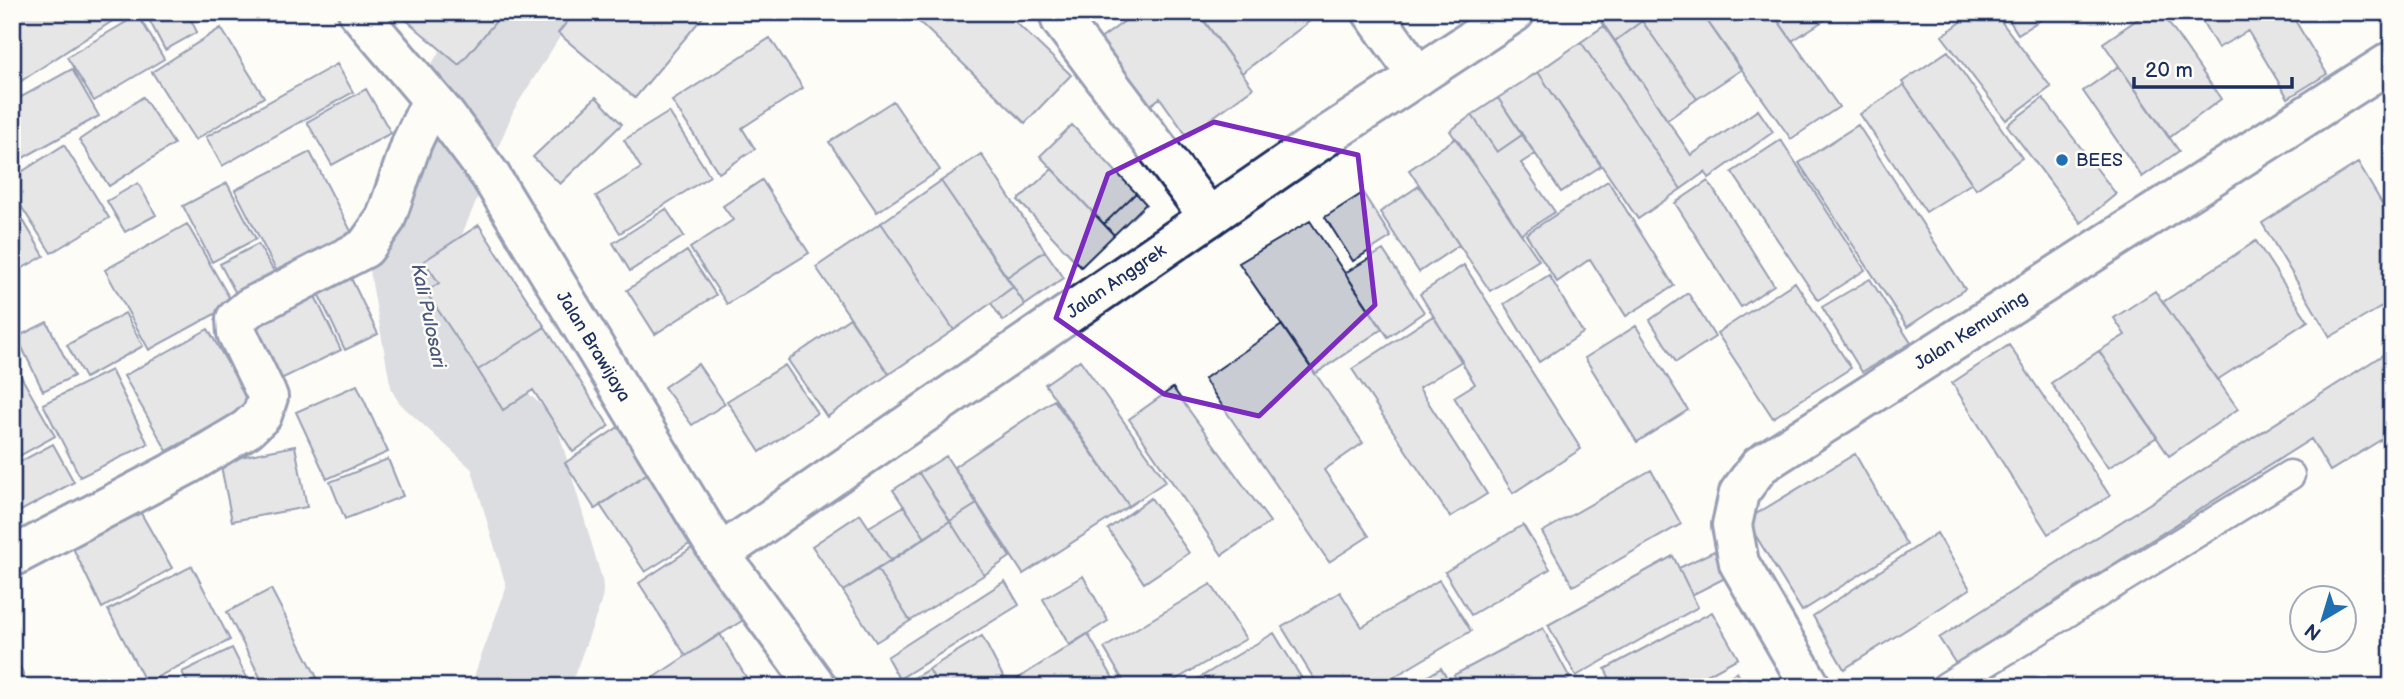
<svg xmlns="http://www.w3.org/2000/svg" width="2404" height="699" font-family="'Balsamiq Sans',sans-serif">
  <style>
    .lines { fill: none; stroke-linecap: round; stroke-linejoin: round }
    .river { stroke: #b3b8c5; stroke-width: 94 }
    .building { fill: #c9ccd3; stroke: #1b2f5e; stroke-width: 2 }
    .lane-casing { stroke: #1b2f5e; stroke-width: 33 }
    .street-casing { stroke: #1b2f5e; stroke-width: 44 }
    .secondary-casing { stroke: #1b2f5e; stroke-width: 44 }
    .lane { stroke: #fdfcf7; stroke-width: 28 }
    .street { stroke: #fdfcf7; stroke-width: 38 }
    .secondary { stroke: #fdfcf7; stroke-width: 38 }
    .marked { fill: none; stroke: #7b2cbf; stroke-width: 5; stroke-linejoin: round }
    .poi-dot { fill: #1f6fb2; stroke: #fdfcf7; stroke-width: 2.5 }
    .labels { text-anchor: middle; dominant-baseline: central; stroke-width: 5; stroke-linejoin: round; paint-order: stroke }
    .poi-label { font-size: 18px; fill: #1b2f5e; stroke: #fdfcf7; text-anchor: start }
    .street-label { font-size: 18px; fill: #1b2f5e; stroke: #fdfcf7 }
    .water-label { font-size: 19px; font-style: italic; fill: #49587d; stroke: #fdfcf7 }
  </style>
  <rect width="100%" height="100%" fill="#fdfcf7"/>
  <filter id="ink" filterUnits="userSpaceOnUse"><feTurbulence type="fractalNoise" baseFrequency=".0143" numOctaves="2"/><feDisplacementMap in="SourceGraphic" scale="14" xChannelSelector="R" yChannelSelector="G"/><feConvolveMatrix kernelMatrix="1 2 1 2 8 2 1 2 1" color-interpolation-filters="sRGB"/></filter>
  <g filter="url(#ink)">
    <g class="lines">
      <!-- river -->
      <path class="river" d="M520 687 556 589 513 443 436 373 411 235 472 88 520 12"/>
    </g>
    <!-- building -->
    <path class="building" d="M12 12H126L15 85 12 80Z
      M148 12H187L197 32 165 50 146 14Z
      M411 12H503V13L459 65 405 19Z
      M575 12H707L635 98 558 33Z
      M909 12H1005L1071 75 1025 123Z
      M1137 12H1198L1253 88 1187 136 1160 98 1144 110 1095 43Z
      M1318 12 1319 14 1242 73 1198 13Z
      M1595 12H1636L1642 21 1615 41Z
      M1656 12H1701L1741 70 1697 99 1642 21Z
      M1701 12H1772L1839 107 1791 139Z
      M1772 12H1837L1792 41Z
      M1975 12H1994L2051 87 2006 120 1942 36Z
      M2004 12H2053L2018 34Z
      M2148 12H2161L2221 99 2169 138 2103 43Z
      M2201 12H2290L2327 74 2288 98 2248 31 2218 48 2198 14Z
      M138 15 164 59 94 101 67 57Z
      M1642 21 1697 99 1667 120 1615 41Z
      M1604 26 1691 155 1758 110 1773 132 1709 178 1705 172 1681 189 1581 42Z
      M221 28 264 97 195 140 152 72Z
      M770 38 803 88 742 128 755 149 719 173 672 101Z
      M1581 42 1681 189 1638 219 1538 72Z
      M1948 51 2022 158 1976 189 1902 82Z
      M337 64 353 92 222 166 206 137Z
      M2119 66 2179 151 2142 177 2083 91Z
      M72 69 99 116 12 164V102Z
      M1538 72 1601 166 1561 192 1498 98Z
      M1904 85 1972 183 1926 212 1860 114Z
      M366 89 391 133 332 165 307 122Z
      M143 97 174 144 109 186 79 140Z
      M596 97 622 124 560 184 533 157Z
      M1498 98 1522 135 1497 152 1472 115Z
      M2043 98 2116 194 2081 223 2007 125Z
      M893 101 940 170 877 212 829 142Z
      M669 112 710 176 620 233 596 196 641 168 624 140Z
      M1472 115 1497 152 1522 135 1535 154 1521 163 1555 212 1521 234 1450 131Z
      M1072 125 1136 193 1104 224 1040 156Z
      M1858 125 1965 289 1907 327 1799 163Z
      M1456 138 1539 260 1490 291 1409 170Z
      M1781 140 1865 270 1818 300 1732 172Z
      M64 145 109 218 51 253 12 192V178Z
      M310 152 353 235 278 274 235 190Z
      M981 154 1045 251 1007 277 941 181Z
      M2358 163 2392 220V301L2330 337 2262 223Z
      M1052 169 1114 235 1081 267 1018 200Z
      M762 180 809 253 727 304 690 248 733 220 723 206Z
      M941 181 1013 287 954 330 881 223Z
      M1608 181 1674 286 1626 316 1590 259 1557 282 1526 234Z
      M1708 181 1774 285 1741 307 1675 203Z
      M138 183 156 215 125 232 107 201Z
      M227 183 256 239 212 262 183 206Z
      M1419 186 1459 245 1419 272 1380 212Z
      M1136 193 1146 204 1114 235 1104 224Z
      M1363 193 1391 237 1353 261 1325 217Z
      M12 201 44 256 12 274Z
      M666 209 684 236 630 271 613 243Z
      M1310 221 1382 329 1315 374 1239 263Z
      M881 223 954 330 889 374 816 267Z
      M187 224 233 304 149 350 105 270Z
      M479 225 545 327 478 370 426 292 439 283 424 261Z
      M2256 241 2308 321 2217 380 2163 302Z
      M258 244 279 280 240 301 220 264Z
      M1383 250 1424 312 1388 337 1345 273Z
      M687 251 716 295 655 334 627 290Z
      M1045 251 1064 278 1025 305 1007 277Z
      M1464 265 1581 449 1513 493 1454 397 1475 384 1420 294Z
      M349 274 378 334 345 350 316 289Z
      M1549 275 1583 333 1539 362 1504 304Z
      M1870 279 1911 343 1862 372 1822 307Z
      M1795 282 1851 368 1773 418 1717 333Z
      M1013 287 1025 305 1003 321 991 303Z
      M2155 291 2238 409 2169 456 2099 351 2125 335 2114 318Z
      M313 292 341 350 277 381 248 322Z
      M1688 293 1715 337 1676 362 1650 320Z
      M125 313 143 346 85 378 67 345Z
      M1433 316 1462 361 1419 388 1487 494 1450 517 1352 369Z
      M850 318 889 374 827 417 788 360Z
      M47 322 74 376 43 391 17 337Z
      M1282 325 1363 443 1324 470 1369 536 1329 562 1204 379Z
      M1636 326 1688 410 1637 442 1585 358Z
      M545 327 609 426 573 452 533 390 503 410 478 370Z
      M208 329 251 404 167 451 124 376Z
      M2009 345 2110 496 2048 534 1952 383Z
      M2392 349V433L2330 471 2311 439 1956 664 1939 638Z
      M2099 351 2157 437 2108 468 2051 383Z
      M1080 360 1166 481 1129 506 1045 384Z
      M698 364 725 404 692 425 664 387Z
      M785 365 817 413 760 452 727 401Z
      M15 366 55 436 12 460V368Z
      M111 370 148 444 80 477 43 404Z
      M357 385 388 452 327 479 296 412Z
      M1173 388 1270 522 1222 555 1129 419Z
      M1054 400 1129 506 1023 574 954 467Z
      M620 426 651 471 595 509 565 463Z
      M53 444 74 482 19 512 12 500V466Z
      M295 446 307 507 232 521 220 461Z
      M1855 454 1907 545 1802 611 1746 520Z
      M946 456 977 504 950 521 919 473Z
      M388 459 403 496 345 519 330 482Z
      M1651 470 1681 524 1573 586 1542 532Z
      M651 471 696 540 645 572 600 505Z
      M919 473 950 521 925 538 893 490Z
      M1151 498 1189 553 1144 583 1108 529Z
      M977 504 1010 557 984 575 950 521Z
      M904 506 925 538 891 561 869 527Z
      M138 508 172 568 102 608 70 542Z
      M860 514 891 561 843 591 812 546Z
      M950 521 984 575 910 621 877 569Z
      M1523 525 1550 569 1471 615 1445 572Z
      M1937 533 1970 589 1844 669 1813 616Z
      M698 544 745 619 686 656 639 583Z
      M1714 551 1727 577 1692 595 1679 568Z
      M1673 556 1698 607 1576 676 1548 625Z
      M192 566 230 640 146 683 108 610Z
      M877 569 910 621 876 642 843 591Z
      M1083 576 1108 621 1069 645 1043 599Z
      M1439 580 1471 631 1377 687H1319L1282 627 1340 592 1362 627Z
      M1005 581 1019 605 899 679 887 657Z
      M1211 584 1246 639 1163 687H1127L1104 648Z
      M271 589 322 687H265L227 612Z
      M1712 612 1738 658 1685 687H1614L1605 669Z
      M1543 628 1570 678 1554 687H1461L1454 675Z
      M1274 633 1307 687H1184Z
      M720 634 752 687H639L686 656Z
      M1088 634 1118 687H1021L1017 679Z
      M982 636 1007 684 1003 687H939L929 669Z
      M232 648 251 686 190 687 182 672Z
      M12 651 24 675 12 681Z
      M1441 668 1452 687H1411Z
      M929 669 939 687H903L902 685Z
      M1737 672 1745 687H1710Z"/>
    <g class="lines">
      <!-- lane casing -->
      <g class="lane-casing">
        <path id="lane" d="M1946 687 2290 475"/>
      </g>
      <!-- street casing -->
      <g class="street-casing">
        <g id="street">
          <path d="M1372 12 1418 76"/>
          <path d="M1061 20 1209 217"/>
          <path d="M12 557 189 464 247 429 262 415 268 397 237 333 236 319 249 308 365 248 385 220 412 142 432 100"/>
          <path id="s1" d="M1811 687 1739 563 1732 525 1739 493 1760 465 2392 61"/>
        </g>
      </g>
      <!-- secondary casing -->
      <g class="secondary-casing">
        <g id="secondary">
          <path id="s2" d="M358 12 442 111 490 175 720 554 817 687"/>
          <path id="s3" d="M720 554 1331 133 1515 12"/>
        </g>
      </g>
      <!-- lane -->
      <use href="#lane" class="lane"/>
      <!-- street -->
      <use href="#street" class="street"/>
      <!-- secondary -->
      <use href="#secondary" class="secondary"/>
    </g>
  </g>
  <!-- marked area -->
  <path d="M0 0H2404V699H0ZM1214 122 1358 155 1375 305 1259 416 1164 394 1056 318 1108 174Z" fill="#fdfcf7" fill-opacity=".55" fill-rule="evenodd"/>
  <path class="marked" d="M1214 122 1358 155 1375 305 1259 416 1164 394 1056 318 1108 174Z"/>
  <!-- markers -->
  <circle class="poi-dot" cx="2062" cy="160" r="7"/>
  <g class="labels">
    <!-- poi labels -->
    <g class="poi-label">
      <text x="2076" y="160">BEES</text>
    </g>
    <!-- street labels -->
    <g class="street-label">
      <text stroke="none"><textPath href="#s3" startOffset="481">Jalan Anggrek</textPath></text>
      <text stroke="none"><textPath href="#s1" startOffset="500">Jalan Kemuning</textPath></text>
      <text stroke="none"><textPath href="#s2" startOffset="410">Jalan Brawijaya</textPath></text>
    </g>
    <!-- water labels -->
    <g class="water-label">
      <text transform="translate(428 316) rotate(78)">Kali Pulosari</text>
    </g>
  </g>
  <!-- margin -->
  <rect width="2404" height="699" fill="none" stroke="#fdfcf7" stroke-width="42"/>
  <rect x="21" y="21" width="2362" height="657" fill="none" stroke="#1b2f5e" stroke-width="2.5" filter="url(#ink)"/>
  <!-- north arrow -->
  <g transform="translate(2323 619) rotate(218)"><circle r="33" fill="#fdfcf7" stroke="#a3aaba" stroke-width="2"/>
  <path d="M0-5L12 26L0 18L-12 26Z" fill="#1f6fb2"/>
  <text y="-10" font-size="19" font-weight="bold" text-anchor="middle" fill="#1b2f5e">N</text>
  </g>
  <!-- scale -->
  <path d="M2134 77v10h158v-10" fill="none" stroke="#1b2f5e" stroke-width="3.5"/>
  <text x="2145" y="77" font-size="21" fill="#1b2f5e" stroke="#fdfcf7" stroke-width="5" paint-order="stroke">20 m</text>
</svg>
